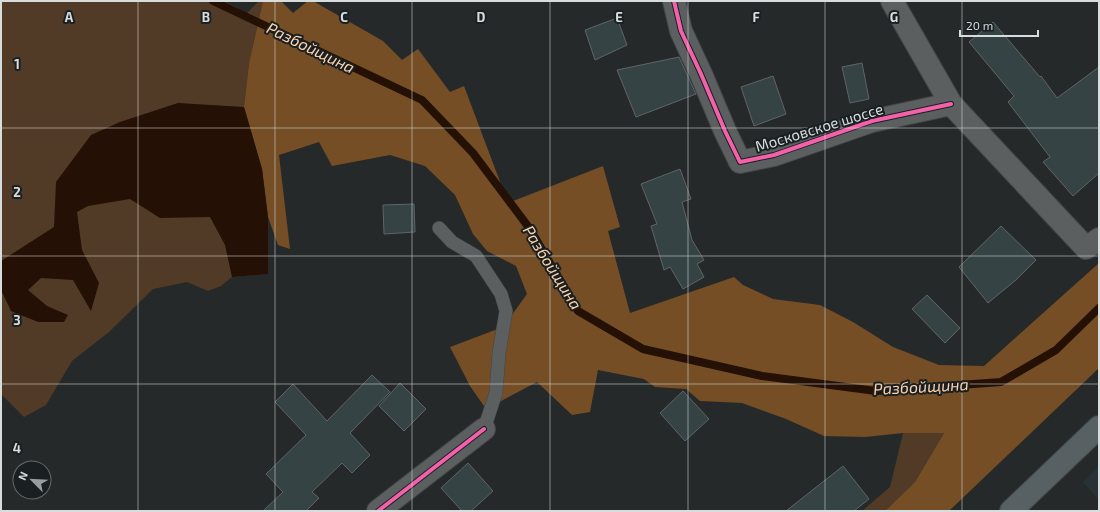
<svg xmlns="http://www.w3.org/2000/svg" width="1100" height="512" font-family="'Exo 2',sans-serif">
  <style>
    .built { fill: #263235 }
    .green { fill: #523b26 }
    .forest { fill: #754e26 }
    .water { fill: #241004 }
    .lines { fill: none; stroke-linecap: round; stroke-linejoin: round }
    .stream { stroke: #241004; stroke-width: 8 }
    .building { fill: #354345; stroke: #606464 }
    .service-casing { stroke: #434646; stroke-width: 14 }
    .minor-casing { stroke: #434646; stroke-width: 24 }
    .primary-casing { stroke: #434646; stroke-width: 24 }
    .service { stroke: #5c5f5f; stroke-width: 13 }
    .minor { stroke: #5c5f5f; stroke-width: 22 }
    .primary { stroke: #576062; stroke-width: 22 }
    .cycleway-casing { stroke: #1a2022; stroke-width: 6 }
    .cycleway { stroke: #f560ab; stroke-width: 4 }
    .grid { fill: none; stroke: #d7dcdd; stroke-width: 1; stroke-opacity: 0.55 }
    .labels { text-anchor: middle; dominant-baseline: central; stroke-width: 4; stroke-linejoin: round; paint-order: stroke }
    .street-label { font-size: 15px; fill: #d7dcdd; stroke: #1a2022 }
    .water-label { font-size: 16px; font-style: italic; fill: #fdd2ac; stroke: #1a2022 }
    .grid-label { font-size: 13px; text-anchor: middle; font-weight: bold; fill: #d7dcdd; stroke: #1a2022; stroke-width: 4; stroke-linejoin: round; paint-order: stroke }
  </style>
  <rect width="100%" height="100%" fill="#252929"/>
  <!-- built -->
  <path class="built" d="M1099 466V500L1083 482Z"/>
  <!-- green -->
  <path class="green" d="M1 1H224L247 13 259 1H263L249 63 244 107 268 217V274L232 277 221 286 208 291 187 282 153 289 109 332 72 361 46 405 24 417 1 394Z
    M903 433H944L915 482 885 511H862L890 487Z"/>
  <!-- forest -->
  <path class="forest" d="M263 1H281L293 13 308 1H313L383 41 402 60 418 49 450 92 464 86 508 203 603 166 620 227 608 231 630 313 734 277 743 285 773 299 820 305 853 322 893 347 939 365 984 366 1099 263V368L949 511H885L915 482 944 433H903L865 437 824 436 786 419 742 403 700 401 686 389 655 387 644 379 598 370 590 412 572 415 537 382 486 409 470 386 450 347 503 327 527 294 516 266 487 251 473 234 455 195 425 166 390 155 332 166 319 142 279 155 290 249 278 245 268 217 262 169 244 107 249 63Z"/>
  <!-- water -->
  <path class="water" d="M178 103 244 107 262 169 268 217V274L232 277 225 245 210 217 160 218 130 199 88 206 77 212 82 250 99 283 91 311 73 280 41 278 28 290 47 306 68 315 64 322H38L11 311 2 292H1V261L54 227 56 182 91 135 120 122Z"/>
  <g class="lines">
    <!-- stream -->
    <path class="stream" d="M213 1 422 100 473 153 530 229 578 311 643 349 762 376 876 391 1001 382 1056 350 1099 308"/>
  </g>
  <!-- building -->
  <path class="building" d="M617 18 627 45 595 60 585 30Z
    M993 22 1040 77 1041 76 1057 98 1099 67V173L1073 196 1043 162 1050 157 1008 102 1014 96 969 42Z
    M679 57 696 94 636 117 617 70Z
    M862 63 869 99 850 103 842 67Z
    M773 76 786 114 754 126 741 87Z
    M680 169 691 199 682 202 692 240 704 260 697 264 704 277 683 289 670 267 664 270 651 226 657 224 641 184Z
    M414 204 415 232 384 234 383 205Z
    M1001 226 1036 260 1017 279 988 303 959 267Z
    M927 295 960 328 945 343 912 309Z
    M372 375 390 392 350 433 370 455 352 473 342 463 312 492 319 498 306 511H263L283 492 266 474 306 435 275 402 293 384 327 421Z
    M400 383 426 409 404 431 379 406Z
    M683 391 709 419 685 441 660 413Z
    M468 463 493 491 471 511H462L441 488Z
    M843 466 869 499 854 511H786Z"/>
  <g class="lines">
    <!-- service casing -->
    <g class="service-casing">
      <path id="service" d="M439 228 452 242 476 256 501 294 506 311 499 353 496 393 484 429"/>
    </g>
    <!-- minor casing -->
    <g class="minor-casing">
      <path id="minor" d="M674 1 681 31 701 74 725 131 740 162 774 155 872 121 951 104
        M892 1 951 104 1086 248 1099 239
        M378 511 484 429"/>
    </g>
    <!-- primary casing -->
    <g class="primary-casing">
      <path id="primary" d="M1011 511 1099 427"/>
    </g>
    <!-- service -->
    <use href="#service" class="service"/>
    <!-- minor -->
    <use href="#minor" class="minor"/>
    <!-- primary -->
    <use href="#primary" class="primary"/>
    <!-- cycleway casing -->
    <g class="cycleway-casing">
      <path id="cycleway" d="M674 1 681 31 701 74 725 131 740 162 774 155 872 121 951 104
        M378 511 484 429"/>
    </g>
    <!-- cycleway -->
    <use href="#cycleway" class="cycleway"/>
  </g>
  <!-- grid -->
  <path class="grid" d="M138 1V511M275 1V511M412 1V511M550 1V511M688 1V511M825 1V511M962 1V511M1 128H1099M1 256H1099M1 384H1099"/>
  <g class="labels">
    <!-- street labels -->
    <g class="street-label">
      <text transform="translate(819 127) rotate(-17)">Московское шоссе</text>
    </g>
    <!-- water labels -->
    <g class="water-label">
      <text transform="translate(311 47) rotate(26)">Разбойщина</text>
      <text transform="translate(553 267) rotate(58)">Разбойщина</text>
      <text transform="translate(921 386) rotate(-3)">Разбойщина</text>
    </g>
  </g>
  <g class="grid-label">
    <text x="69" y="22">A</text>
    <text x="206" y="22">B</text>
    <text x="344" y="22">C</text>
    <text x="481" y="22">D</text>
    <text x="619" y="22">E</text>
    <text x="756" y="22">F</text>
    <text x="894" y="22">G</text>
    <text x="17" y="69">1</text>
    <text x="17" y="197">2</text>
    <text x="17" y="325">3</text>
    <text x="17" y="453">4</text>
  </g>
  <!-- border -->
  <rect width="1100" height="512" fill="none" stroke="#d7dcdd" stroke-width="4"/>
  <!-- north arrow -->
  <g transform="translate(32 480) rotate(294)"><circle r="19" fill="#1a2022" stroke="#666b6d"/>
  <path d="M0-3L7 15L0 10L-7 15Z" fill="#999d9e"/>
  <text y="-6" font-size="11" font-weight="bold" text-anchor="middle" fill="#d7dcdd">N</text>
  </g>
  <!-- scale -->
  <path d="M960 30v6h78v-6" fill="none" stroke="#d7dcdd" stroke-width="2"/>
  <text x="966" y="30" font-size="12" fill="#d7dcdd" stroke="#1a2022" stroke-width="3" paint-order="stroke">20 m</text>
</svg>
